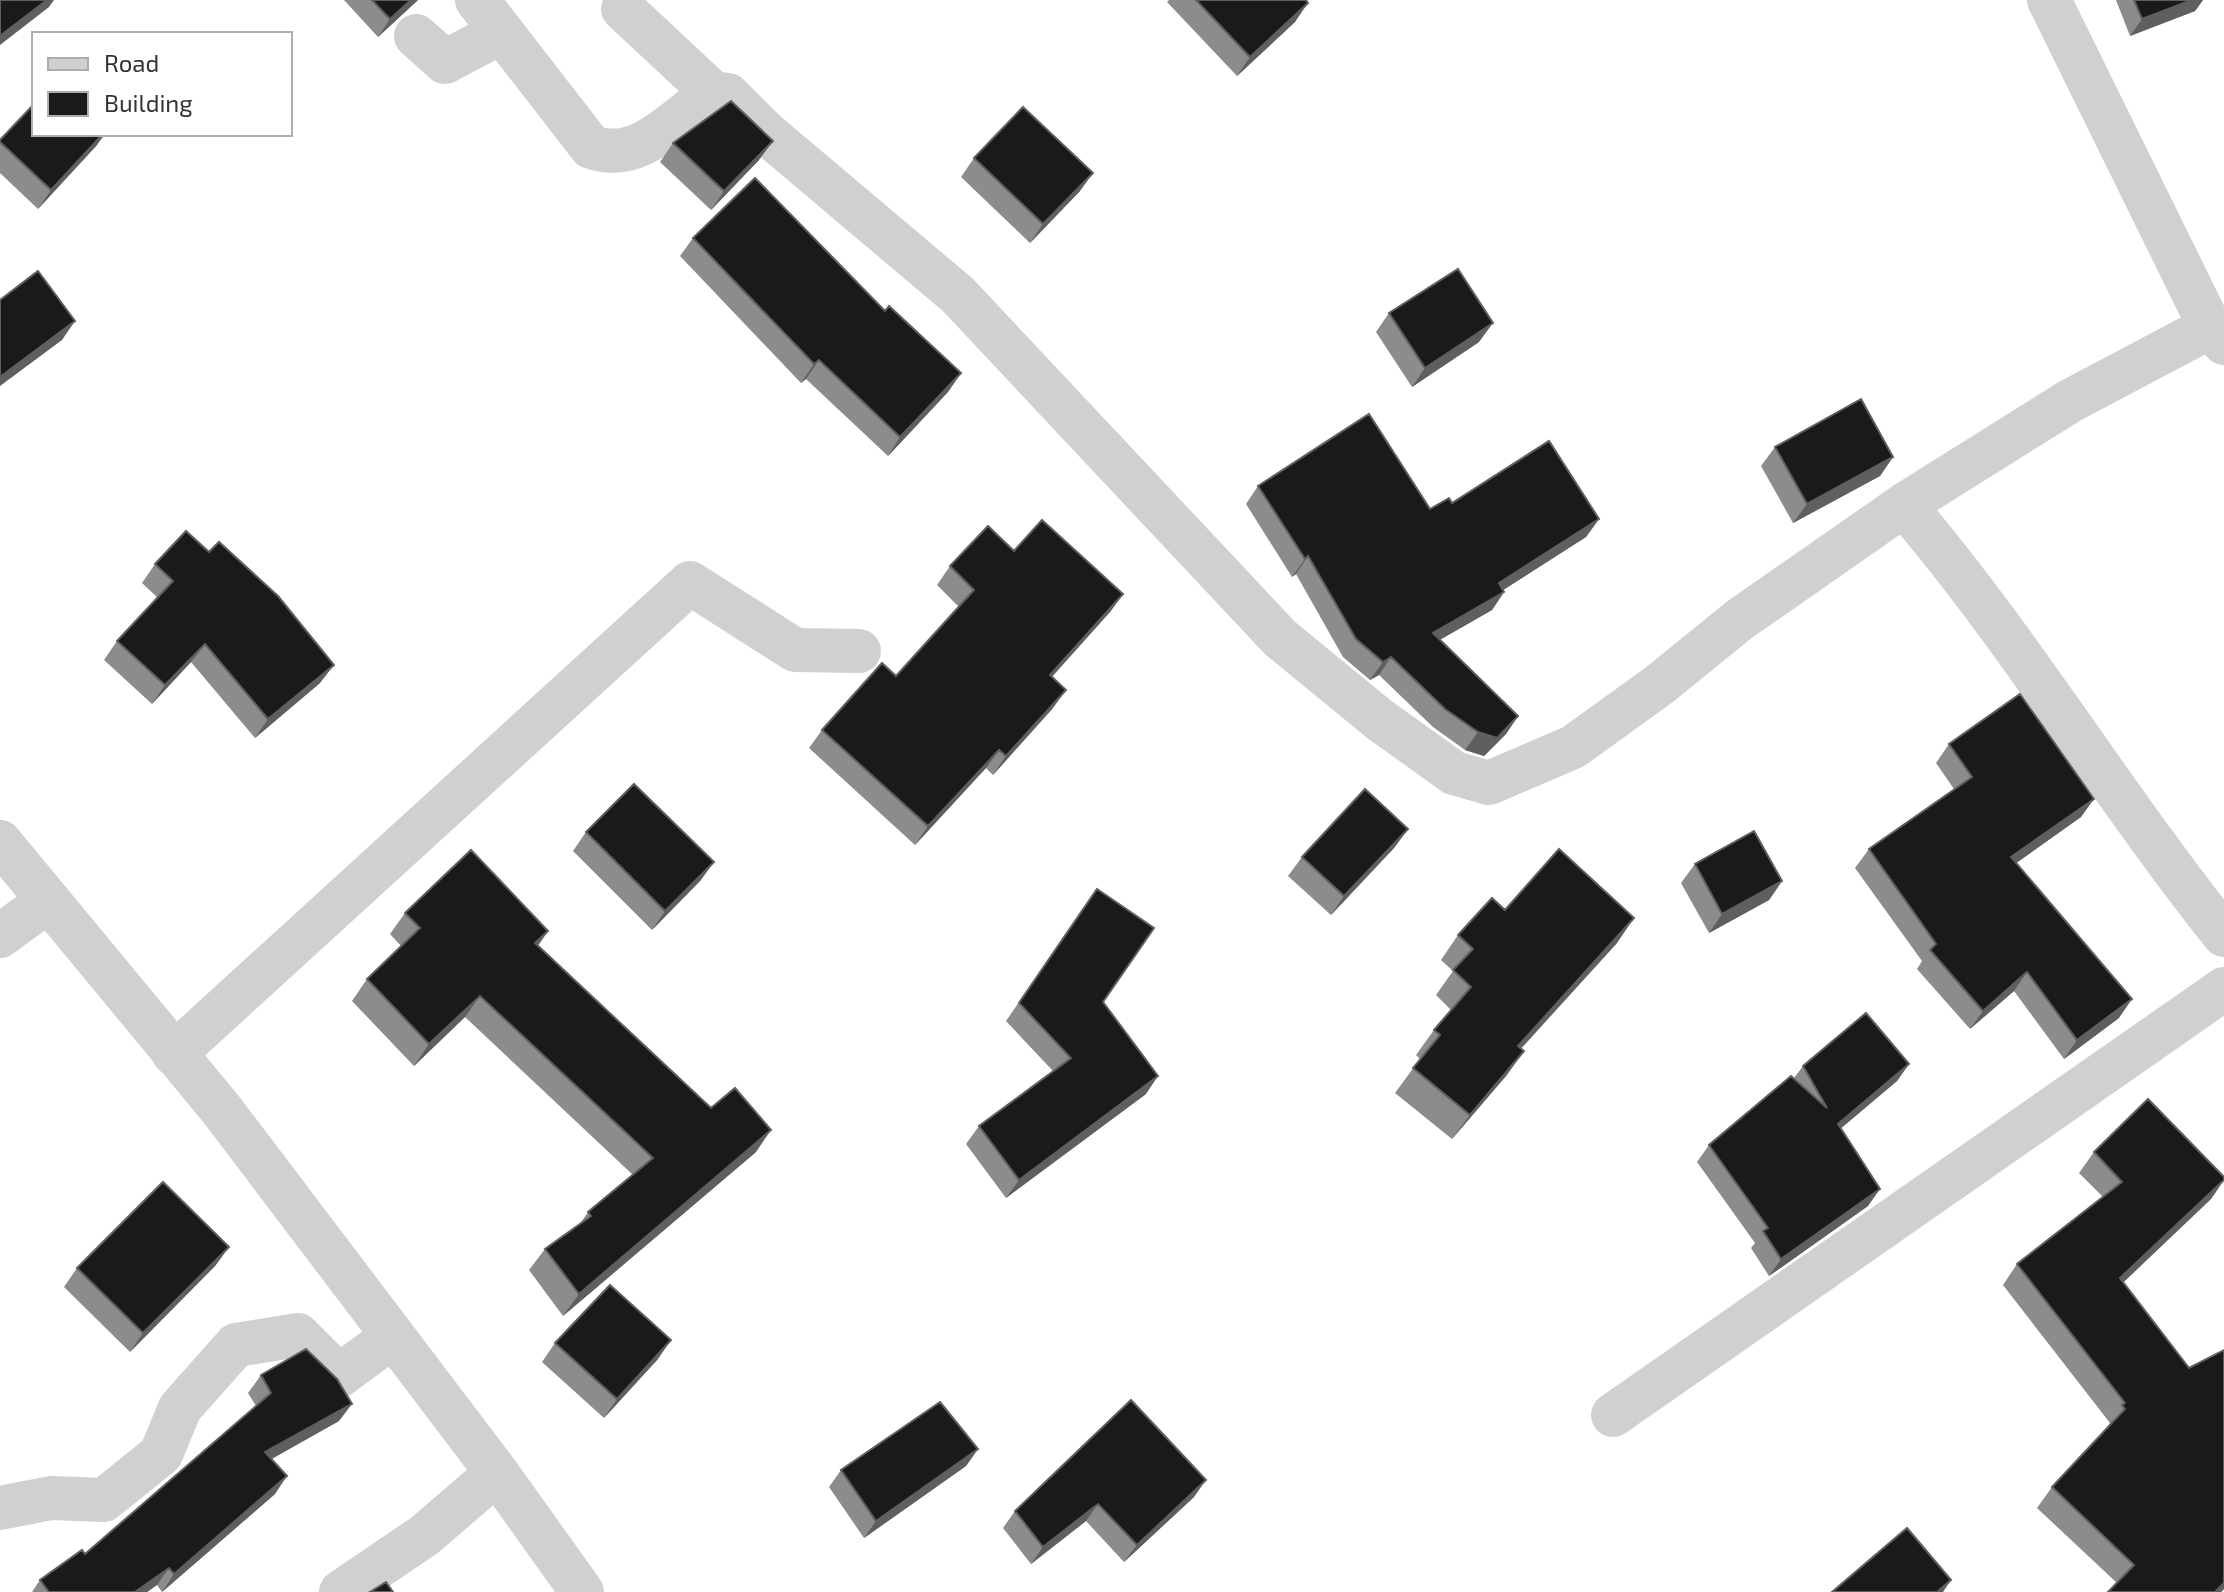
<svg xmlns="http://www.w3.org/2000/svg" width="2224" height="1592" font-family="'Exo 2',sans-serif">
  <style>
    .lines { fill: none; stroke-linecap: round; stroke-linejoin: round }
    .street { stroke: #d0d0d0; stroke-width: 44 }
    .wall { fill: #8c8c8c }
    .shaded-wall { fill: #5f5f5f }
    .building { fill: #1a1a1a; stroke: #5f5f5f; stroke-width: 2 }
  </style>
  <rect width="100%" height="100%" fill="#fff"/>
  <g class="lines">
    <!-- street -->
    <path class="street" d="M477 0 591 147C640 164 674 119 713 93L728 95 765 132 958 295 1280 638 1380 720 1454 773 1489 783 1573 747 1659 685 1739 620 1904 505 2070 401 2210 327
      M2049 0 2210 327 2224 343
      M623 9 713 93
      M416 36 445 62 500 33
      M1904 505C2020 641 2112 795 2224 935
      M0 842 221 1109 497 1473 582 1592
      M0 936 48 901
      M174 1054 690 583 795 650 859 651
      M1613 1415 2224 989
      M0 1508 51 1498 104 1500 161 1454 180 1408 236 1345 298 1335 339 1376 392 1337
      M341 1592 425 1535 497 1473"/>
  </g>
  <!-- wall -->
  <path class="wall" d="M344 0H418L378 37Z
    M1169 0H1306L1295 22 1237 76 1167 2Z
    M2116 0H2203L2195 11 2130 36Z
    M0 140 97 145 38 209 0 173Z
    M673 143 759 160 711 210 660 162Z
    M974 158 1080 191 1030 243 961 177Z
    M693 238 885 311 961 373 948 392 888 456 806 379 801 383 680 256Z
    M1389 313 1479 342 1412 387 1376 332Z
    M1775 447 1893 457 1880 476 1793 523 1761 466Z
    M1258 486 1430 509 1452 503 1599 519 1586 537 1503 590 1504 592 1492 610 1440 640 1518 716 1506 734 1484 756 1465 750 1433 727 1379 675 1370 680 1343 657 1296 574 1292 577 1246 504Z
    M1014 551 1123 594 1110 612 1052 677 1053 708 993 775 986 768 915 845 809 748 822 730 896 676 959 607 937 585 950 566Z
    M155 564 320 683 255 738 191 662 152 704 104 660 117 641 158 598 142 583Z
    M1949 744 2081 817 2016 863 2119 1018 2064 1059 2014 991 1970 1029 1917 969 1922 961 1855 868 1869 849 1954 789 1936 763Z
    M1408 829 1394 848 1331 915 1288 876 1302 857Z
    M586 832 714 862 700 881 652 930 573 851Z
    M1695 864 1782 881 1769 900 1709 933 1681 883Z
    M1097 889 1103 1002 1146 1094 1006 1198 966 1144 979 1126 1053 1071 1006 1021Z
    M1505 910 1617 943 1521 1049 1524 1051 1506 1076 1452 1139 1395 1093 1420 1059 1416 1055 1434 1030 1451 1010 1436 995 1453 971 1441 960 1458 935Z
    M405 913 548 931 538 946 756 1152 563 1316 529 1270 545 1249 580 1224 588 1212 633 1175 465 1017 414 1066 352 1001 367 979 401 946 390 934Z
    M1909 1064 1897 1081 1841 1128 1868 1206 1769 1276 1751 1248 1755 1243 1697 1162 1709 1145 1794 1078 1803 1066Z
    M2094 1152 2224 1180 2211 1199 2123 1282 2224 1589 2221 1592H2108L2117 1583 2037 1508 2052 1487 2109 1427 2108 1426 2110 1423 2003 1285 2017 1264 2103 1197 2079 1173Z
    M229 1247 215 1266 130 1352 64 1287 77 1268Z
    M555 1343 658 1359 604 1418 542 1362Z
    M261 1375 339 1421 272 1459 275 1494 162 1592 157 1585 147 1592H32L40 1580 85 1554 256 1406 248 1393Z
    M978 1449 966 1466 864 1538 829 1487 841 1470Z
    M1194 1497 1124 1562 1086 1521 1031 1564 1003 1528 1015 1511Z"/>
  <!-- shaded-wall -->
  <path class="shaded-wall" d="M47 0H54L49 7 0 45V36Z
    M411 0H418L378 37 390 19Z
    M2192 0H2203L2195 11 2130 36 2142 19Z
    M1308 3 1295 22 1237 76 1250 57Z
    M103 134H105L97 145 38 209 51 190Z
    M773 141 759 160 711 210 724 191Z
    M1093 173 1080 191 1030 243 1043 224Z
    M75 321 62 340 0 386V377Z
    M1493 323 1479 342 1412 387 1425 368Z
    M819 360 806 379 801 383 814 364Z
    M961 373 948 392 888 456 900 437Z
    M1893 457 1880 476 1793 523 1807 504Z
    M1599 519 1586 537 1486 601 1499 583Z
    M1308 556 1296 574 1292 577 1305 559Z
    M1504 592 1492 610 1420 651 1433 633Z
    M1123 594 1110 612 1037 693 1050 675Z
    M205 644 191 662 152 704 165 685Z
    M1391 657 1379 675 1370 680 1383 662Z
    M334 665 320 683 255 738 268 719Z
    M1066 690 1053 708 993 775 1006 756Z
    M1518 716 1506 734 1484 756 1465 750 1478 732Z
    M999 750 986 768 915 845 928 826Z
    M2094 799 2081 817 1998 876 2011 857Z
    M1408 829 1394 848 1331 915 1344 896Z
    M714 862 700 881 652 930 665 911Z
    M1782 881 1769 900 1709 933 1722 914Z
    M1634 918 1617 943 1500 1071 1518 1046Z
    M548 931 533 952 535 943Z
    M2027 972 2014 991 1970 1029 1983 1011Z
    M480 996 465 1017 414 1066 429 1044Z
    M2132 999 2119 1018 2064 1059 2077 1040Z
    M1524 1051 1506 1076 1452 1139 1470 1115Z
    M1909 1064 1897 1081 1826 1141 1838 1124Z
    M1158 1076 1146 1094 1006 1198 1019 1180Z
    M771 1130 756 1152 563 1316 579 1294Z
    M2224 1180 2211 1199 2106 1299 2120 1278Z
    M1880 1189 1868 1206 1769 1276 1781 1259Z
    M229 1247 215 1266 130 1352 143 1333Z
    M671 1340 658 1359 604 1418 617 1399Z
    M352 1404 339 1421 253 1469 265 1452Z
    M978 1449 966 1466 864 1538 876 1521Z
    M287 1476 275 1494 162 1592 174 1574Z
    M1206 1480 1194 1497 1124 1562 1137 1545Z
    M1098 1504 1086 1521 1031 1564 1043 1547Z
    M169 1568 157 1585 147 1592H135Z
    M1951 1580 1943 1592H1937Z
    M2224 1583V1589L2221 1592H2215Z"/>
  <!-- building -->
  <path class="building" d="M0 0H47L0 36Z
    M372 0H411L390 19Z
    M1196 0H1306L1308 3 1250 57Z
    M2134 0H2192L2142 19Z
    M731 101 773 141 724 191 673 143Z
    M34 104V134H103L51 190 0 142V140Z
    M1023 107 1093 173 1043 224 974 158Z
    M755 178 885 311 889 306 961 373 900 437 819 360 814 364 693 238Z
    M1458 269 1493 323 1425 368 1389 313Z
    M38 271 75 321 0 377V300Z
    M1861 399 1893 457 1807 504 1775 447Z
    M1369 414 1430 509 1449 498 1452 503 1549 441 1599 519 1499 583 1504 592 1433 633 1518 716 1497 738 1478 732 1445 709 1391 657 1383 662 1356 639 1308 556 1305 559 1258 486Z
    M1042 520 1123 594 1050 675 1066 690 1006 756 999 750 928 826 822 730 882 663 896 676 974 590 950 566 988 526 1014 551Z
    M186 531 209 552 219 542 278 596 334 665 268 719 205 644 165 685 117 641 173 581 155 564Z
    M2020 694 2094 799 2011 857 2132 999 2077 1040 2027 972 1983 1011 1930 950 1936 944 1869 849 1972 777 1949 744Z
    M634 784 714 862 665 911 586 832Z
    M1365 789 1408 829 1344 896 1302 857Z
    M1754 831 1782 881 1722 914 1695 864Z
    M1559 849 1634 918 1518 1046 1524 1051 1470 1115 1413 1068 1440 1035 1434 1030 1471 987 1453 970 1473 949 1458 935 1492 898 1505 910Z
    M471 850 548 931 535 943 711 1108 735 1088 771 1130 579 1294 545 1249 591 1216 588 1212 653 1158 480 996 429 1044 367 979 420 928 405 913Z
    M1097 889 1154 928 1103 1002 1158 1076 1019 1180 979 1126 1071 1058 1019 1003Z
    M1866 1013 1909 1064 1838 1124 1880 1189 1781 1259 1763 1231 1768 1228 1709 1145 1791 1076 1827 1108 1803 1066Z
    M2148 1099 2224 1177V1180L2120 1278 2189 1368 2224 1350V1583L2215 1592H2108L2134 1565 2052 1487 2125 1409 2122 1405 2125 1403 2017 1264 2122 1182 2094 1152Z
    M163 1182 229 1247 143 1333 77 1268Z
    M610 1285 671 1340 617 1399 555 1343Z
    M306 1349 337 1379 352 1404 265 1452 287 1476 174 1574 169 1568 135 1592H49L40 1580 82 1550 85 1554 271 1393 261 1375Z
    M1131 1400 1206 1480 1137 1545 1098 1504 1043 1547 1015 1511Z
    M940 1402 978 1449 876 1521 841 1470Z
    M1907 1528 1951 1580 1937 1592H1832Z
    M386 1582 393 1592H370Z"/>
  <!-- legend -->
  <rect x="32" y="32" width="260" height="104" fill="#ffffff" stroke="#adadad" stroke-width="2"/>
  <rect x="48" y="58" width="40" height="12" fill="#d0d0d0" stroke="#adadad" stroke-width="2"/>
  <text x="104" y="72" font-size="24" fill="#333333">Road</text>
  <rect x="48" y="92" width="40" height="24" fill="#1a1a1a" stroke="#adadad" stroke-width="2"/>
  <text x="104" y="112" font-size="24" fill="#333333">Building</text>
</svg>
